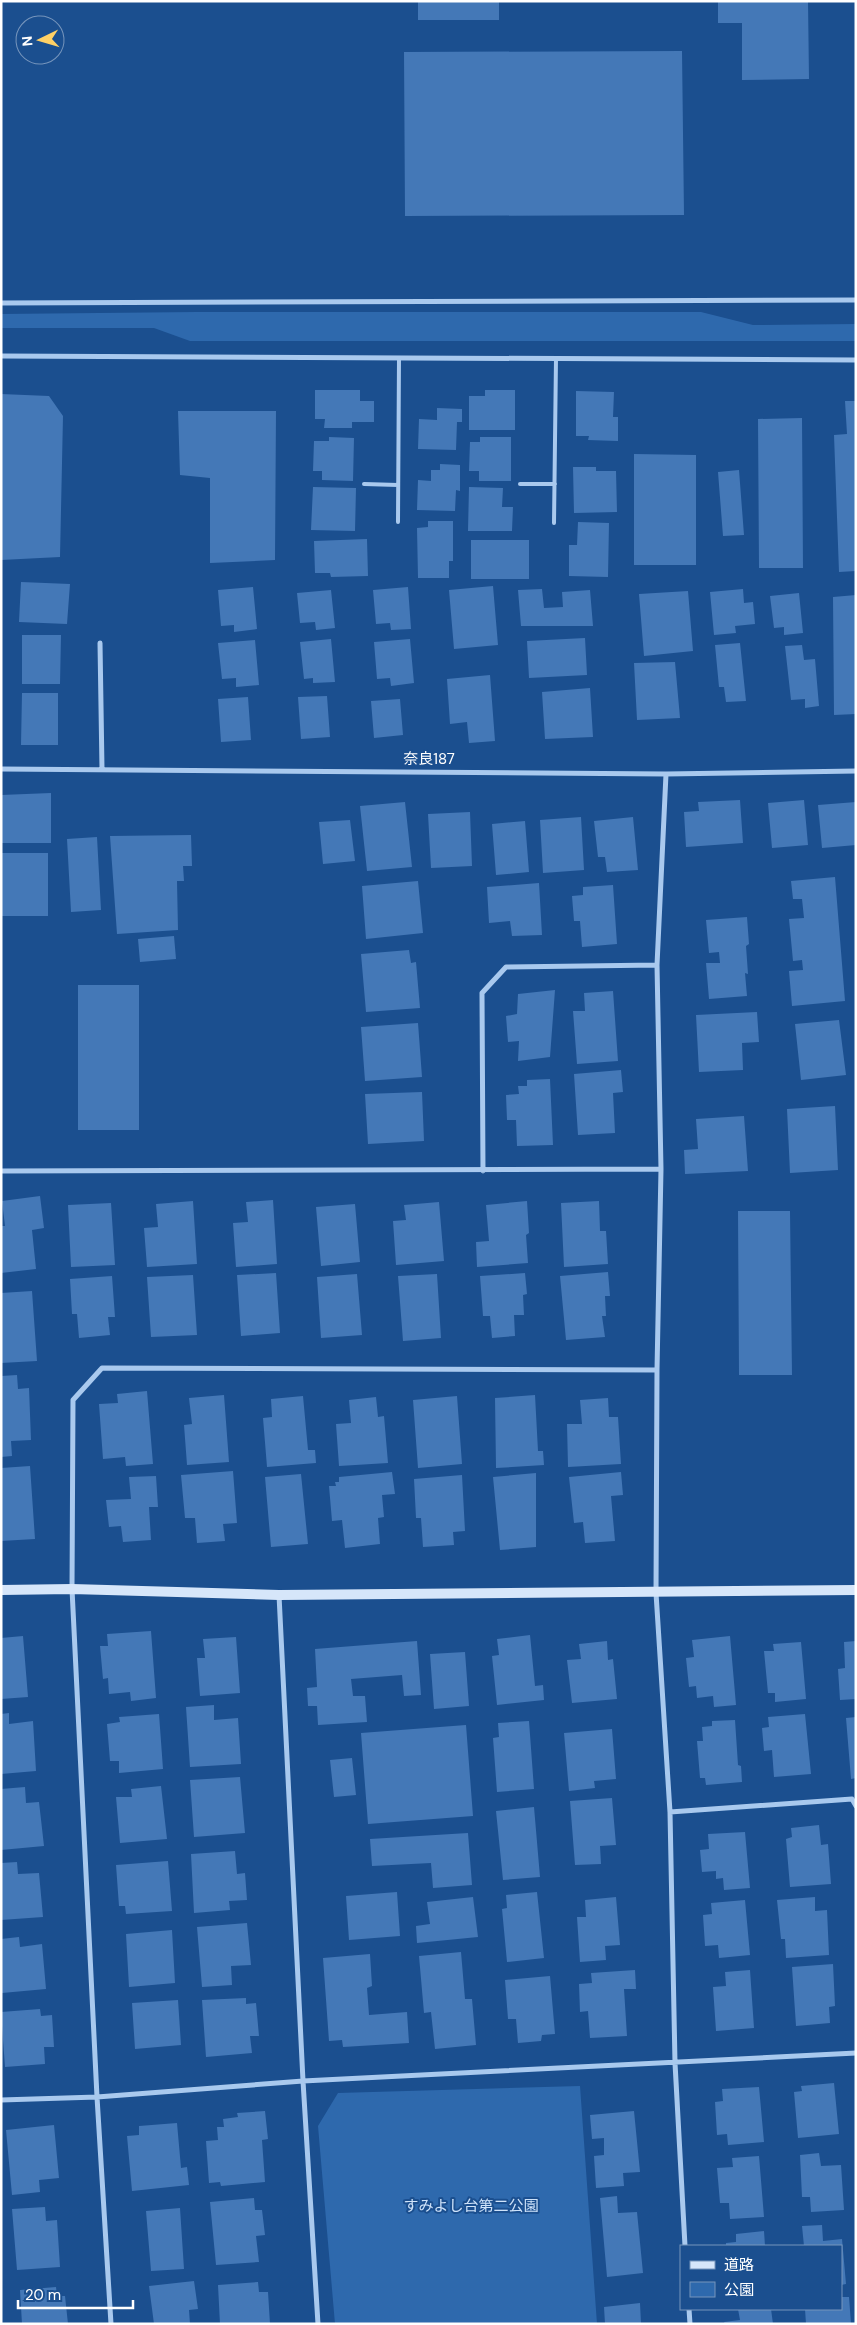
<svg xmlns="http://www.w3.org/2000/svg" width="857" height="2325" font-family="'DM Sans','Noto Sans JP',sans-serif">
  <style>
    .green { fill: #2e69ad }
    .building { fill: #4478b7 }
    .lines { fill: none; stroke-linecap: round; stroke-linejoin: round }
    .lane { stroke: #a9c9ee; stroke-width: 4 }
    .street { stroke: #a9c9ee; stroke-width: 5 }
    .secondary { stroke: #d6e6fa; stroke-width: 10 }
    .labels { text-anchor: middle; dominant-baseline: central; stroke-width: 4; stroke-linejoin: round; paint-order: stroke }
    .street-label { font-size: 15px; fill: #fff; stroke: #1b4f8f }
    .park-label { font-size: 15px; fill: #cfe3fa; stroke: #1b4f8f }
  </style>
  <rect width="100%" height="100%" fill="#1b4f8f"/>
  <!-- green -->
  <path class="green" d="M197 312H701L753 325 856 324V341H190L154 328H1V314Z
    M580 2086 597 2324H335L318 2126 338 2093Z"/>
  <!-- building -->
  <path class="building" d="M418 1H499V20H418Z
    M718 1H808L809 79 742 80V23H718Z
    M682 51 684 215 405 216 404 52Z
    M315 390H360V401H374V422H352V428H324L325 419H315Z
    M485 390H515V430H469V396H485Z
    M576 391 614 392 613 417H618V441L588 440 589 436H576Z
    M1 394 49 396 63 416 60 557 1 560Z
    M845 401H856V571L839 572 834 435 847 434Z
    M437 408 462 409V422H457L456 450 418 449 419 419 437 420Z
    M178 411H276L275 560 210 563V478L180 475Z
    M802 418 803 568H759L758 419Z
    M329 437 354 438 353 481 322 480V471H313L314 441H329Z
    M480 437H511V481H479V471H469L470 442H480Z
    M634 454 696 455V565H634Z
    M440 464 460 465V491L456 490 455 511 417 510 418 480 431 481V470H440Z
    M573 467H596V471H616L617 512 574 513Z
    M739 470 744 535 723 536 718 472Z
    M313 487 356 488 355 531 311 530Z
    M469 487 503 488 502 507H513L512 531H468Z
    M428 521H453V561H449V578H418L417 528 428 527Z
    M578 522 609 523 608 577 569 576V545H577Z
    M367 539 368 576 331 577 330 573H315L314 541Z
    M471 540H529V579H471Z
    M21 582 70 584 67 624 19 622Z
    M493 586 498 645 454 649 449 590Z
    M253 587 257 629 234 632V625L221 626 218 590Z
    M408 587 411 629 391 630 390 623 376 624 373 590Z
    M542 589 544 608 563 607 562 592 590 590 593 626H521L518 590Z
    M743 589 744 603 753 602 755 624 735 626 736 633 714 635 710 592Z
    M331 590 335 628 316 630 315 622 300 623 297 593Z
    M688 591 693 651 644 656 639 594Z
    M799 593 803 633 784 635V627L774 628 770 596Z
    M856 595V714L834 715 833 597Z
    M22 635H61L60 684H22Z
    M585 638 587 675 529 678 527 641Z
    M331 639 335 682 313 683V678L304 679 300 642Z
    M410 639 414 683 391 686 390 678 377 679 374 642Z
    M255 640 259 685 236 687V678L222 679 218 643Z
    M740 643 746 701 726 702 724 687H719L715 645Z
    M802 645 804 660 815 659 819 706 805 708V699L791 700 785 646Z
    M675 662 680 718 637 720 634 663Z
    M490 675 495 741 469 743 467 722 450 724 447 679Z
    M590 688 593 737 545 739 542 692Z
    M22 693H58V745H21Z
    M327 696 330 737 301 739 298 697Z
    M248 697 251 740 221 742 218 699Z
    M400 699 403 735 374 738 371 701Z
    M51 793V843H1V795Z
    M740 800 743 843 686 847 684 812 699 811 698 802Z
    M804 800 808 845 772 848 768 803Z
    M405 802 412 867 367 871 360 806Z
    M856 802V845L822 848 818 805Z
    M470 812 472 866 431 868 428 814Z
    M581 817 584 870 543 873 540 820Z
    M633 817 638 870 607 872 605 857H598L594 821Z
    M350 820 355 861 323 864 319 822Z
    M525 821 529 872 496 875 492 824Z
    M191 835 192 866H183L184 881H177L178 930 117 934 110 836Z
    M97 837 101 910 71 912 67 839Z
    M1 853H48V916H1Z
    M835 877 845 1001 792 1006 789 971 803 970 802 960 793 961 789 919 804 918 802 899H793L791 881Z
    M418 881 423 933 366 939 362 886Z
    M539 883 542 935 512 936 510 921 489 923 487 887Z
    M613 885 617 944 582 947 580 921H574L572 896 583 895V887Z
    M747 917 749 944 746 946 748 974 745 973 747 996 709 999 706 963H720L719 952 709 953 706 920Z
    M174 936 176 959 140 962 138 939Z
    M409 950 411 963 416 962 420 1008 366 1012 361 954Z
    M78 985H139V1130H78Z
    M555 990 550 1057 518 1061 519 1041 508 1042 506 1016 517 1014 518 994Z
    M613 991 618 1061 577 1064 573 1011H585L584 993Z
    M757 1012 759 1042 742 1043 743 1070 699 1072 696 1015Z
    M839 1020 846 1075 801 1080 795 1024Z
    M418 1023 422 1077 365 1081 361 1027Z
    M621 1070 623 1092 613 1093 615 1133 578 1135 574 1074Z
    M550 1079 553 1145 517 1146 516 1120H507L506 1095 519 1094 518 1086H527V1080Z
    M422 1092 424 1141 368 1144 365 1094Z
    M835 1106 838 1170 790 1173 787 1109Z
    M744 1116 748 1171 685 1174 684 1150 698 1149 696 1119Z
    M40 1196 44 1228 32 1230 36 1269 1 1273V1226H5L2 1201Z
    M273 1200 277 1264 236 1267 233 1223 248 1222 246 1202Z
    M193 1201 197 1264 147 1267 144 1228 158 1227 156 1204Z
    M527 1201 529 1233 526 1235 528 1263 477 1267 476 1242 489 1241 486 1205Z
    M599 1201 600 1231H606L608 1264 564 1267 561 1203Z
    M439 1202 444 1261 396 1265 393 1221 406 1220 404 1205Z
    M111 1203 115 1265 71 1267 68 1205Z
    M355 1204 360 1262 321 1266 316 1207Z
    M738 1211H790L792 1375H739Z
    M608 1272 610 1296H605L606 1316H602L605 1337 566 1340 560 1276Z
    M276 1273 280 1333 241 1336 237 1275Z
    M525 1273 527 1294 523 1295 524 1315H514L515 1336 492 1338 490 1316H483L480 1276Z
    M357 1274 362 1335 321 1338 317 1277Z
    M437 1274 441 1338 403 1341 398 1276Z
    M193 1275 197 1335 151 1337 147 1277Z
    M112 1276 115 1317H108L110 1335 79 1338 77 1314H72L70 1279Z
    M32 1291 37 1361 1 1363V1293Z
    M17 1375 18 1389 29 1388 31 1440 11 1441 12 1456 1 1457V1376Z
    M147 1391 153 1464 126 1466 125 1457 103 1459 99 1404 118 1403 117 1394Z
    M224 1395 229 1462 187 1465 184 1425 192 1424 189 1398Z
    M535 1395 538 1451H543L544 1465 496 1468 495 1398Z
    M303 1396 308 1450H315L316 1463 267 1467 263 1418 272 1417 271 1399Z
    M457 1396 462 1464 418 1468 413 1400Z
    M376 1397 378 1417 384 1416 388 1463 339 1466 336 1424 351 1423 349 1400Z
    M608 1398 609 1417H618L621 1464 568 1467 567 1424H582L580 1400Z
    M30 1466 35 1539 1 1541V1468Z
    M233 1471 237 1523 223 1524 225 1541 197 1543 195 1518H185L181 1475Z
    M392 1472 395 1494 382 1495 384 1517 378 1518 380 1544 345 1548 342 1520 332 1521 329 1486H336L335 1482H339V1477Z
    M621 1472 623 1495 611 1496 615 1541 585 1543 583 1522 574 1523 569 1477Z
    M536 1473V1547L500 1550 493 1477Z
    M301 1474 308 1544 271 1547 265 1477Z
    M462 1475 465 1531 453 1532 454 1545 423 1547 421 1518H416L414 1479Z
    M156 1476 158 1507H149L151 1540 123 1542 121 1526 109 1527 106 1500 131 1499 129 1477Z
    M151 1631 156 1698 131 1701 130 1692 109 1694 108 1678 103 1679 100 1646H108L107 1634Z
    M530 1635 535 1686 543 1685 544 1700 497 1705 492 1656 499 1655 497 1639Z
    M23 1636 28 1697 1 1699V1638Z
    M730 1636 736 1705 714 1707 713 1696 697 1698 696 1686 689 1687 686 1658 694 1657 692 1640Z
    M236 1637 240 1693 200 1696 197 1658H205L203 1639Z
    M417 1641 421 1695 404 1696 402 1675 351 1679 353 1696H365L367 1722 318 1725 317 1706H308L307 1688 317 1687 315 1649Z
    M607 1641 608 1660 613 1659 617 1699 572 1703 567 1660 581 1659 579 1644Z
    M856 1641V1699L840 1700 838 1669 845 1668 844 1642Z
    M801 1642 806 1699 775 1702V1693H768L764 1651H774L773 1644Z
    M465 1652 469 1706 434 1709 430 1654Z
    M214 1705V1720L238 1718 241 1764 190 1767 186 1707Z
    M9 1713V1724L33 1721 36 1771 1 1774V1714Z
    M159 1714 163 1769 119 1773V1761H110L107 1724 120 1722 119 1717Z
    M805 1714 811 1774 774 1777 772 1750 764 1751 762 1728 769 1727 768 1717Z
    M856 1717V1778L851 1779 846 1718Z
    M735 1720 738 1765 741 1766 742 1782 706 1785 705 1778H700L697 1741H703L702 1727 712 1726V1721Z
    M529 1721 534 1789 497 1792 493 1738 499 1737 498 1723Z
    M466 1725 473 1816 368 1824 361 1733Z
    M612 1729 616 1779 594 1781 595 1788 569 1791 564 1733Z
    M352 1758 356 1795 334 1797 330 1760Z
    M240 1777 245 1833 194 1837 190 1780Z
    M161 1786 167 1839 120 1843 116 1797H132L131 1789Z
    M25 1787 26 1803 39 1802 44 1846 1 1850V1789Z
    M612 1798 616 1845 600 1846 601 1864 575 1865 570 1801Z
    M534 1807 540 1877 503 1880 496 1811Z
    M819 1825 821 1845 828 1844 831 1884 790 1887 786 1839 792 1837 791 1828Z
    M745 1832 750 1888 724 1890 723 1878 716 1879V1871L702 1872 700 1850 709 1849 708 1834Z
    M468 1833 472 1885 433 1888 431 1863 372 1866 370 1839Z
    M235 1851 237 1874 245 1873 247 1900 229 1901 230 1910 194 1913 191 1854Z
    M168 1861 172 1911 126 1914 125 1906H119L116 1865Z
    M17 1862 18 1874 39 1873 43 1917 1 1920V1863Z
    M397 1892 400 1936 349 1940 346 1896Z
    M537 1892 544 1958 507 1962 502 1909 507 1908 506 1895Z
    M473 1897 478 1937 417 1943 416 1926 430 1924 427 1902Z
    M616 1897 620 1945 605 1946 606 1960 580 1962 577 1917H586L585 1900Z
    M815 1897V1911L827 1910 829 1955 786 1958 785 1939H781L777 1900Z
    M745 1900 750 1955 719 1958 718 1945 705 1946 703 1915 712 1914 711 1903Z
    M247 1923 251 1965 231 1966 232 1985 202 1987 197 1927Z
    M172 1930 175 1983 129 1987 126 1934Z
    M19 1937 20 1947 42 1944 46 1989 2 1993 1 1939Z
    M461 1952 465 1999H472L476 2045 435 2049 431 2012 424 2013 419 1956Z
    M370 1954 372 1986 367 1988 369 2015 407 2012 409 2043 343 2047 342 2040 329 2041 323 1958Z
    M833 1964 835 2006 829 2007 830 2023 796 2026 792 1967Z
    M635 1970 636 1989H624L627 2036 590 2038 588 2011 580 2012 579 1984 592 1983 591 1973Z
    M750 1970 754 2028 716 2031 713 1987 726 1986 725 1972Z
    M550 1976 555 2034 542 2035 541 2041 518 2043 516 2019H508L505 1980Z
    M246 1998V2004L256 2003 259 2036H250L252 2053 206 2057 202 2000Z
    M178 2000 181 2045 135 2049 132 2003Z
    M40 2009 41 2016 52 2015 54 2047H44L45 2064 5 2067 1 2012Z
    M834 2083 839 2134 798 2138 794 2092 802 2091 801 2086Z
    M759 2087 764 2142 728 2145 727 2134 717 2135 715 2102 723 2101 722 2089Z
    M265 2111 268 2139 262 2140 265 2182 221 2186 220 2182 209 2183 206 2141 218 2140 217 2127H224L223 2119 238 2117 237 2113Z
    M634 2111 640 2172 623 2173 624 2186 596 2188 594 2156 604 2155V2138L592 2139 590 2115Z
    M177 2123 181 2168 187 2167 189 2185 132 2191 127 2136 139 2135V2126Z
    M54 2125 59 2178 39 2180 40 2192 12 2195 6 2130Z
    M819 2153 821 2166 841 2165 844 2210 811 2212 810 2197H802L800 2155Z
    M759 2156 764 2217 730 2219 729 2203H720L717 2168 733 2167 732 2158Z
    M617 2196 618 2213 637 2212 643 2273 607 2277 600 2198Z
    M254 2198 255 2210H262L265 2235 256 2236 259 2262 216 2265 210 2202Z
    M45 2207 46 2221 57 2220 60 2267 17 2270 12 2209Z
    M180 2208 184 2269 151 2271 146 2211Z
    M822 2225 823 2241 842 2239 846 2284 841 2285V2246H804L802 2226Z
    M764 2231 765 2246H726V2243L736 2242V2234Z
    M194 2281 198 2309 189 2310 190 2324H154L149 2286Z
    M258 2282 259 2292H268L270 2324H220L218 2285Z
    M56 2287 57 2296H65L68 2324H22L20 2290Z
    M841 2297H849L851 2324H806L805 2309H841Z
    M640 2303 641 2324H605L604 2307Z
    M738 2309H771L773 2324H725L724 2322 740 2320Z"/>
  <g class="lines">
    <!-- lane -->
    <path class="lane" d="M364 484 398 485
      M520 484H555
      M398 522 399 358
      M554 523 556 358"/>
    <!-- street -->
    <path class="street" d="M1 303 856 300
      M1 356 856 360
      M100 643 102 769
      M1 769 666 774 856 771
      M666 774 657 965 661 1169 657 1370 656 1593 670 1812 675 2063 685 2246
      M1 1171 661 1169
      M483 1171 482 993 506 967 657 965
      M279 1595 303 2081 318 2324
      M670 1812 852 1799 856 1806
      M1 2100 97 2097 303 2081 856 2053
      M689 2309 690 2324
      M111 2324 97 2097 72 1589 73 1400 102 1368 657 1370"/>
    <!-- secondary -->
    <path class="secondary" d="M1 1590 72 1589 279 1595 856 1590"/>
  </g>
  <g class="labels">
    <!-- street labels -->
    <g class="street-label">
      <text x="429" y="759">奈良187</text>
    </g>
    <!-- park labels -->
    <g class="park-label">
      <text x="471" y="2206">すみよし台第二公園</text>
    </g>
  </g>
  <!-- border -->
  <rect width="857" height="2325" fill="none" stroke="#ffffff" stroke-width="5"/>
  <!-- legend -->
  <rect x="680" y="2245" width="162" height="65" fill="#1b4f8f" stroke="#7695bc"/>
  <rect x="690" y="2261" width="25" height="8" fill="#d6e6fa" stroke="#7695bc"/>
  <text x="724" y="2270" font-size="15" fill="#ffffff">道路</text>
  <rect x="690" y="2282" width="25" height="15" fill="#2e69ad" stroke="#7695bc"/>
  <text x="724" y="2295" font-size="15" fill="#ffffff">公園</text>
  <!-- north arrow -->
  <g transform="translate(40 40) rotate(265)"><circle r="24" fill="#1b4f8f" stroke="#7695bc"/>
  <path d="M0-4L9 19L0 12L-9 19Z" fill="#ffd166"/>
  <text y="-8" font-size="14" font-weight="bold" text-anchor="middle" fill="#ffffff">N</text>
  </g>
  <!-- scale -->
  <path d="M18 2300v8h115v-8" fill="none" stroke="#ffffff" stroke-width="2.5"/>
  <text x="25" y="2300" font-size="15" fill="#ffffff" stroke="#1b4f8f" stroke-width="4" paint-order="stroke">20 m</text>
</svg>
